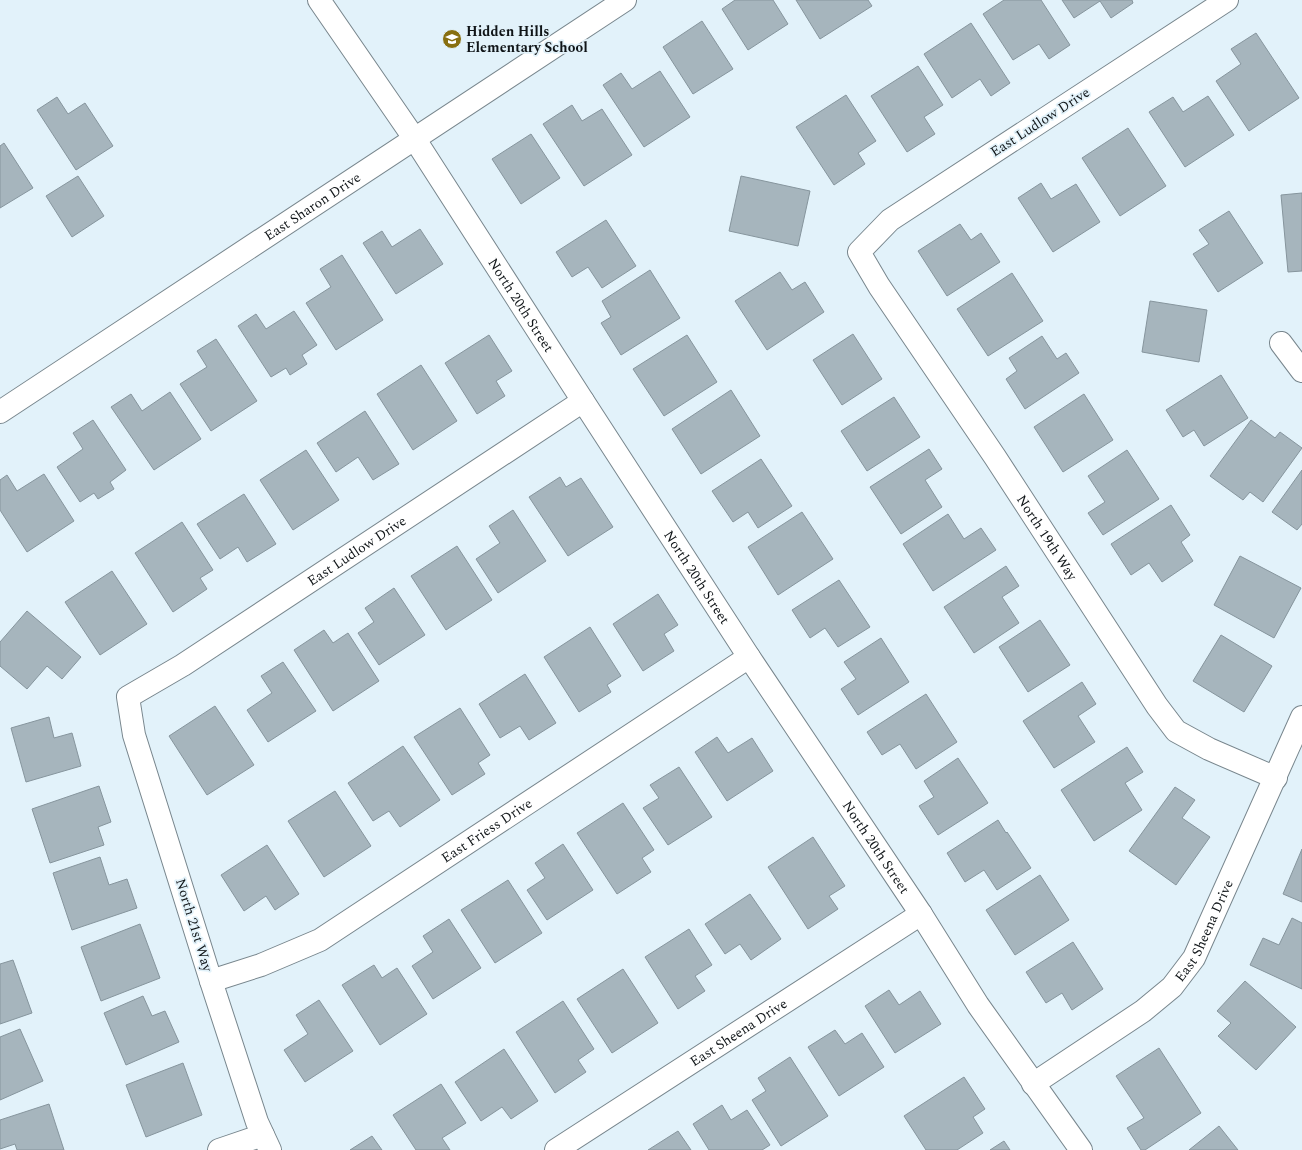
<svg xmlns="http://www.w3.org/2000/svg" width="1302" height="1150" font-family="Spectral,serif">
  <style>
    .building { fill: #a6b5bd; stroke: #86959d }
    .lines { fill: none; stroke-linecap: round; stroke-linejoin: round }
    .minor-casing { stroke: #78868d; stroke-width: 24 }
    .minor { stroke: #fff; stroke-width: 22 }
    .labels { text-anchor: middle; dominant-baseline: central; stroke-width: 3.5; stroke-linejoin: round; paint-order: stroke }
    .poi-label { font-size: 14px; font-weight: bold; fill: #101518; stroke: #e2f2fa; text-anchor: start }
    .street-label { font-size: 14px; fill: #101518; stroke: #e2f2fa }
  </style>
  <rect width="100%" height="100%" fill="#e2f2fa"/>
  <!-- building -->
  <path class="building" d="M735 0H773L788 24 748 50 722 9Z
    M796 0H868L872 6 820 39Z
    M1004 0H1041L1070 45 1049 59 1039 44 1013 60 983 14Z
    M1062 0H1132L1133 3 1111 18 1100 1 1074 18Z
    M702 21 733 69 693 94 663 47Z
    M971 23 1010 83 991 96 980 79 952 98 924 54Z
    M1256 33 1299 98 1249 131 1216 81 1241 64 1231 49Z
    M918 66 943 105 924 117 935 134 907 152 871 96Z
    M660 71 690 117 644 147 603 85 621 73 632 89Z
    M846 95 876 141 858 153 865 164 834 185 796 127Z
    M1208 96 1234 135 1185 167 1149 112 1173 97 1183 112Z
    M57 97 68 114 85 103 113 146 76 170 37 110Z
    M572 105 582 121 602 109 632 155 584 186 543 124Z
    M1128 128 1166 186 1120 216 1082 158Z
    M531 134 560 178 521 204 492 159Z
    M4 143 33 188 0 208V146Z
    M78 176 104 216 72 237 46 196Z
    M741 176 810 191 798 246 729 231Z
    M1041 183 1051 199 1076 184 1100 222 1053 252 1018 198Z
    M1302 193V271L1288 272 1281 195Z
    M1229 211 1263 263 1218 292 1193 254 1209 244 1199 230Z
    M606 220 636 266 602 288 588 267 572 277 556 252Z
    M960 224 971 240 981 233 1000 262 947 296 918 251Z
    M420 229 443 264 396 294 363 243 382 231 392 247Z
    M342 255 383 320 336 350 306 303 331 287 320 269Z
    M650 270 680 318 621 355 601 323 611 317 602 301Z
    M780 272 792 290 805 282 824 312 767 350 735 301Z
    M1012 273 1043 321 988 356 957 309Z
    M1150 301 1207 310 1199 362 1142 352Z
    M294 311 317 345 302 355 307 364 290 375 286 368 271 377 238 326 256 314 266 329Z
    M853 334 882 379 842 405 813 360Z
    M489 335 512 371 496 381 505 396 477 414 445 363Z
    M687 335 717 382 664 416 633 369Z
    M1042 336 1057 359 1066 353 1079 373 1025 409 1006 379 1017 371 1009 358Z
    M216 339 257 401 211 431 180 384 207 367 197 351Z
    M421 365 457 421 413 450 377 394Z
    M1221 375 1248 418 1204 446 1194 430 1183 437 1166 410Z
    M731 390 760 436 701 474 672 429Z
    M170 392 201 439 154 470 111 407 131 394 142 411Z
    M1084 394 1113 440 1063 472 1034 427Z
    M894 397 920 437 867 471 841 431Z
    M365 411 399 464 373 480 358 457 336 472 317 443Z
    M93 420 126 470 110 482 114 489 98 499 94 493 80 502 57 467 83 449 73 433Z
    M1251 420 1275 438 1280 432 1302 448 1263 502 1250 492 1243 500 1210 476Z
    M929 449 942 469 925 480 942 507 901 534 870 487Z
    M306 450 339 500 293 530 260 480Z
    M1127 450 1159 499 1103 535 1088 513 1105 502 1088 476Z
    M761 459 792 506 758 528 748 512 733 522 712 491Z
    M1302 470V524L1297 530 1272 512Z
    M44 474 74 521 27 552 0 510V480L7 475 17 491Z
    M560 477 566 487 581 478 613 527 568 556 529 497Z
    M244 494 276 544 247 562 238 547 220 559 197 524Z
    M1171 505 1190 535 1181 542 1193 561 1162 582 1149 563 1131 575 1111 544Z
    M513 510 546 561 498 593 476 559 500 543 489 526Z
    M802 512 833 559 778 595 748 547Z
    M948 514 964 539 981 528 996 550 933 591 903 544Z
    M182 522 213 570 200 578 207 589 173 612 135 553Z
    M457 546 492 600 446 630 411 576Z
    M1240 556 1301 588 1274 638 1214 605Z
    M1006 566 1019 586 1002 597 1019 623 974 653 944 607Z
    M112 571 147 624 100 655 65 602Z
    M839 580 870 627 838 647 825 628 810 638 792 610Z
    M394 588 425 635 379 665 358 633 374 622 365 608Z
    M658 594 678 625 664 634 674 651 643 671 613 624Z
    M27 611 81 657 62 679 47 666 27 689 0 666V642Z
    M1040 620 1070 665 1028 692 999 647Z
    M590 627 621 676 607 685 611 692 579 712 544 657Z
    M324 630 333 643 348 633 379 681 333 711 294 650Z
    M1221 635 1272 666 1244 712 1193 681Z
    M881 638 909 682 858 715 841 689 856 679 844 662Z
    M283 662 316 711 268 742 247 710 272 693 261 676Z
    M525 674 556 723 529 740 520 726 500 738 479 704Z
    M1082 682 1096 704 1078 716 1095 742 1054 768 1023 721Z
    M926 694 957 742 916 769 900 744 882 755 867 732Z
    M215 706 254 765 207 795 169 736Z
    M460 708 490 755 478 763 485 774 452 795 414 737Z
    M49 717 54 738 72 733 81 766 26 782 11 728Z
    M717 737 728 753 752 738 773 771 727 801 695 752Z
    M403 746 440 800 400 827 389 811 373 821 348 783Z
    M1127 747 1143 772 1125 783 1142 810 1094 841 1061 790Z
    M958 758 988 803 938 835 919 806 934 797 924 781Z
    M679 767 712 817 668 845 643 808 659 798 650 785Z
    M99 786 111 822 98 827 104 845 50 863 32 809Z
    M1175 787 1195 800 1182 818 1210 837 1176 885 1129 851Z
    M335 791 371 846 324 877 288 821Z
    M623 803 654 850 642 858 651 872 617 894 577 833Z
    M998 820 1006 833 1007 832 1031 868 997 890 984 870 965 882 947 853Z
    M813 837 845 886 829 896 838 909 808 929 768 867Z
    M563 844 593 890 547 920 527 890 545 878 535 863Z
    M267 845 299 894 275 910 266 896 244 911 221 875Z
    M1302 849V902L1283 894Z
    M100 857 109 885 127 879 137 908 72 930 53 873Z
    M1040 875 1069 920 1015 955 986 910Z
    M508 880 542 933 495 963 461 910Z
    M750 894 781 939 751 960 740 944 725 954 705 924Z
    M1292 918 1302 923V989L1250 965 1263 938 1279 945Z
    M449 919 481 968 433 999 412 966 433 952 423 936Z
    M140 924 160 978 101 1001 81 947Z
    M689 929 712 965 695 976 705 991 678 1009 645 957Z
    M1073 942 1103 989 1072 1010 1062 993 1046 1003 1026 972Z
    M13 960 32 1013 0 1024V964Z
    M374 965 382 978 397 968 427 1014 380 1045 342 985Z
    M623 969 658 1023 612 1053 577 999Z
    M1245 981 1296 1027 1256 1070 1218 1036 1231 1023 1217 1011Z
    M889 990 899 1005 920 991 941 1024 895 1053 865 1006Z
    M143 996 152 1016 165 1011 179 1042 126 1065 104 1013Z
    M319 1000 353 1051 305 1082 284 1050 308 1034 296 1015Z
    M563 1001 594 1049 578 1060 586 1072 555 1093 516 1032Z
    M20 1029 43 1081 0 1100V1037Z
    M835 1030 845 1044 862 1033 884 1067 839 1096 808 1047Z
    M1159 1048 1201 1113 1145 1150H1141L1127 1128 1144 1118 1116 1076Z
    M504 1049 538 1101 511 1119 502 1107 481 1121 455 1082Z
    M790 1057 828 1116 781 1146 752 1100 766 1091 758 1078Z
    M183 1063 202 1115 146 1137 126 1085Z
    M964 1077 985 1109 973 1117 983 1133 957 1150H926L904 1116Z
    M441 1084 466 1123 442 1138 450 1150H416L393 1115Z
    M49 1104 64 1150H17L15 1144 0 1149V1120Z
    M722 1105 731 1120 747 1110 770 1145 762 1150H709L693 1124Z
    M1219 1126 1238 1150H1189Z
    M678 1131 691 1150H648Z
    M372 1136 382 1150H350Z
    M1004 1141 1010 1150H990Z"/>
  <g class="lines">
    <!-- minor casing -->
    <g class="minor-casing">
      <g id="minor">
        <path id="s1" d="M319 0 414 138 583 401 749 657 921 914 978 1005 1081 1150"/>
        <path id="s2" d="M1227 0 890 220 859 252 879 286 995 457 1157 706 1176 731 1209 749 1276 778"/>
        <path d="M1281 343 1302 371"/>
        <path id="s3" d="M0 412 625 0"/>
        <path id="s4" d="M211 981 261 965 320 940 749 657"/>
        <path id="s5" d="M1033 1084 1143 1011 1172 987 1194 958 1302 717"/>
        <path d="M219 1150 263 1135"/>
        <path id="s6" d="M270 1150 257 1122 211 981 134 735 128 697 183 665 583 401"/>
        <path id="s7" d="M556 1150 921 914"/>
      </g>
    </g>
    <!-- minor -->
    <use href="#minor" class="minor"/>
  </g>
  <!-- icons -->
  <defs>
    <g id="school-disc" transform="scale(1)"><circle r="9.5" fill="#886f10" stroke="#e2f2fa"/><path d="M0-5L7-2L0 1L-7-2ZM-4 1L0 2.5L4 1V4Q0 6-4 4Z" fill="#fff"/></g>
  </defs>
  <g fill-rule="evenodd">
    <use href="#school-disc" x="452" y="39"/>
  </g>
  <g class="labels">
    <!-- poi labels -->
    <g class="poi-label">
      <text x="466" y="31">Hidden Hills<tspan x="466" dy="16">Elementary School</tspan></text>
    </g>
    <!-- street labels -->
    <g class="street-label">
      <text transform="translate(1040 122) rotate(-33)">East Ludlow Drive</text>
      <text stroke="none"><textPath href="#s3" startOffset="374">East Sharon Drive</textPath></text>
      <text stroke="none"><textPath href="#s1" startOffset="366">North 20th Street</textPath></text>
      <text stroke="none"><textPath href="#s2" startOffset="789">North 19th Way</textPath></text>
      <text stroke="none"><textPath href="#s6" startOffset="747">East Ludlow Drive</textPath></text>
      <text stroke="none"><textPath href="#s1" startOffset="690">North 20th Street</textPath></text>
      <text stroke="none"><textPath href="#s4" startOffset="316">East Friess Drive</textPath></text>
      <text stroke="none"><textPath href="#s1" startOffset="1014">North 20th Street</textPath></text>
      <text transform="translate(194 925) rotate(73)">North 21st Way</text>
      <text stroke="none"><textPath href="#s5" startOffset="235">East Sheena Drive</textPath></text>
      <text stroke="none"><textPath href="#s7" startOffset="217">East Sheena Drive</textPath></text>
    </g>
  </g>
</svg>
